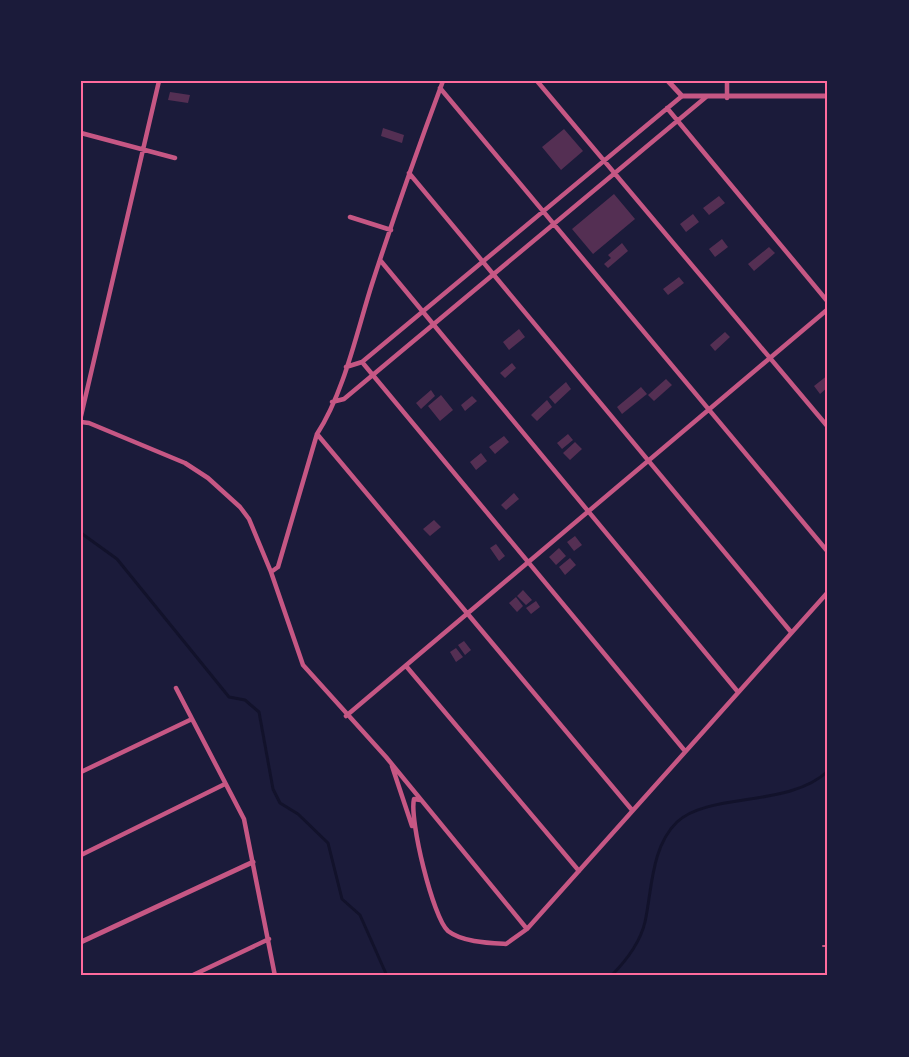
<svg xmlns="http://www.w3.org/2000/svg" width="909" height="1057" font-family="'Fira Sans Condensed',sans-serif">
  <style>
    .lines { fill: none; stroke-linecap: round; stroke-linejoin: round }
    .stream { stroke: #12122b; stroke-width: 3 }
    .building { fill: #542f53 }
    .service { stroke: #c65784; stroke-width: 2 }
    .minor { stroke: #c65784; stroke-width: 4.5 }
    .tertiary { stroke: #c65784; stroke-width: 5 }
    .neatline { fill: none; stroke: #ff6b9d; stroke-width: 2 }
  </style>
  <rect width="100%" height="100%" fill="#1b1b3a"/>
  <g class="lines">
    <!-- stream -->
    <path class="stream" d="M81 533 117 559 229 697 245 700 259 712 273 789 280 803 298 814 328 843 342 899 360 915 387 976
      M611 976C626 961 640 943 645 922 652 890 651 847 677 822 709 792 789 808 828 771"/>
  </g>
  <!-- building -->
  <path class="building" d="M170 92 190 95 188 103 168 100Z
    M383 128 404 135 402 143 381 136Z
    M564 129 583 151 561 170 542 147Z
    M614 194 635 219 593 254 572 229Z
    M719 196 725 203 709 215 703 208Z
    M693 214 699 222 686 232 680 224Z
    M722 239 728 247 715 257 709 249Z
    M622 243 628 251 608 268 604 264 611 258 608 255Z
    M769 247 775 253 754 271 748 264Z
    M679 277 684 283 668 295 663 289Z
    M519 329 525 337 509 350 503 342Z
    M725 332 730 337 715 351 710 345Z
    M512 363 516 368 505 378 500 373Z
    M828 375V387L820 394 814 386Z
    M666 379 672 385 654 401 648 395Z
    M566 382 571 389 555 404 549 397Z
    M641 387 647 394 622 414 617 407Z
    M431 390 435 396 421 409 416 403Z
    M441 395 453 410 440 421 428 406Z
    M472 396 477 401 465 411 461 405Z
    M547 400 552 407 537 421 531 415Z
    M568 434 573 440 562 449 557 443Z
    M504 436 509 442 495 454 489 447Z
    M575 442 582 449 570 460 563 453Z
    M481 453 487 461 476 470 470 462Z
    M514 493 519 499 506 510 501 505Z
    M434 520 441 527 430 536 423 529Z
    M575 536 582 545 574 551 567 542Z
    M496 544 505 556 499 561 490 548Z
    M559 548 566 556 556 565 549 557Z
    M570 558 576 565 565 575 559 567Z
    M523 590 532 600 526 605 517 596Z
    M516 597 523 606 517 612 509 603Z
    M536 601 540 607 531 614 526 608Z
    M464 641 471 650 465 655 458 645Z
    M456 648 463 657 456 662 450 652Z"/>
  <g class="lines">
    <!-- service -->
    <path class="service" d="M823 946H828"/>
    <!-- minor -->
    <path class="minor" d="M537 81 828 427
      M727 81V98
      M440 88 828 552
      M667 108 828 302
      M81 133 175 158
      M409 173 791 632
      M350 217 391 230
      M380 260 738 692
      M362 362 685 751
      M346 367 362 362 682 96
      M332 402 344 399 706 97
      M81 416 159 81
      M81 422 89 423 185 463 208 478 240 507 249 519 271 572 303 665 386 757 527 929
      M317 434 632 810
      M271 572 278 567 317 434C344 393 357 331 372 284 394 216 418 148 443 81
      M406 666 579 871
      M176 688 244 819 275 976
      M346 716 828 309
      M392 766 412 826
      M81 772 192 719
      M420 800 414 799C409 819 433 918 448 931 462 942 489 943 506 944L527 929 828 592
      M81 855 225 784
      M191 976 269 939"/>
    <!-- tertiary -->
    <path class="tertiary" d="M668 81 682 96H828
      M81 942 253 862"/>
  </g>
  <!-- border -->
  <rect width="909" height="1057" fill="none" stroke="#1b1b3a" stroke-width="165"/>
  <rect x="82" y="82" width="744" height="892" class="neatline"/>
</svg>
